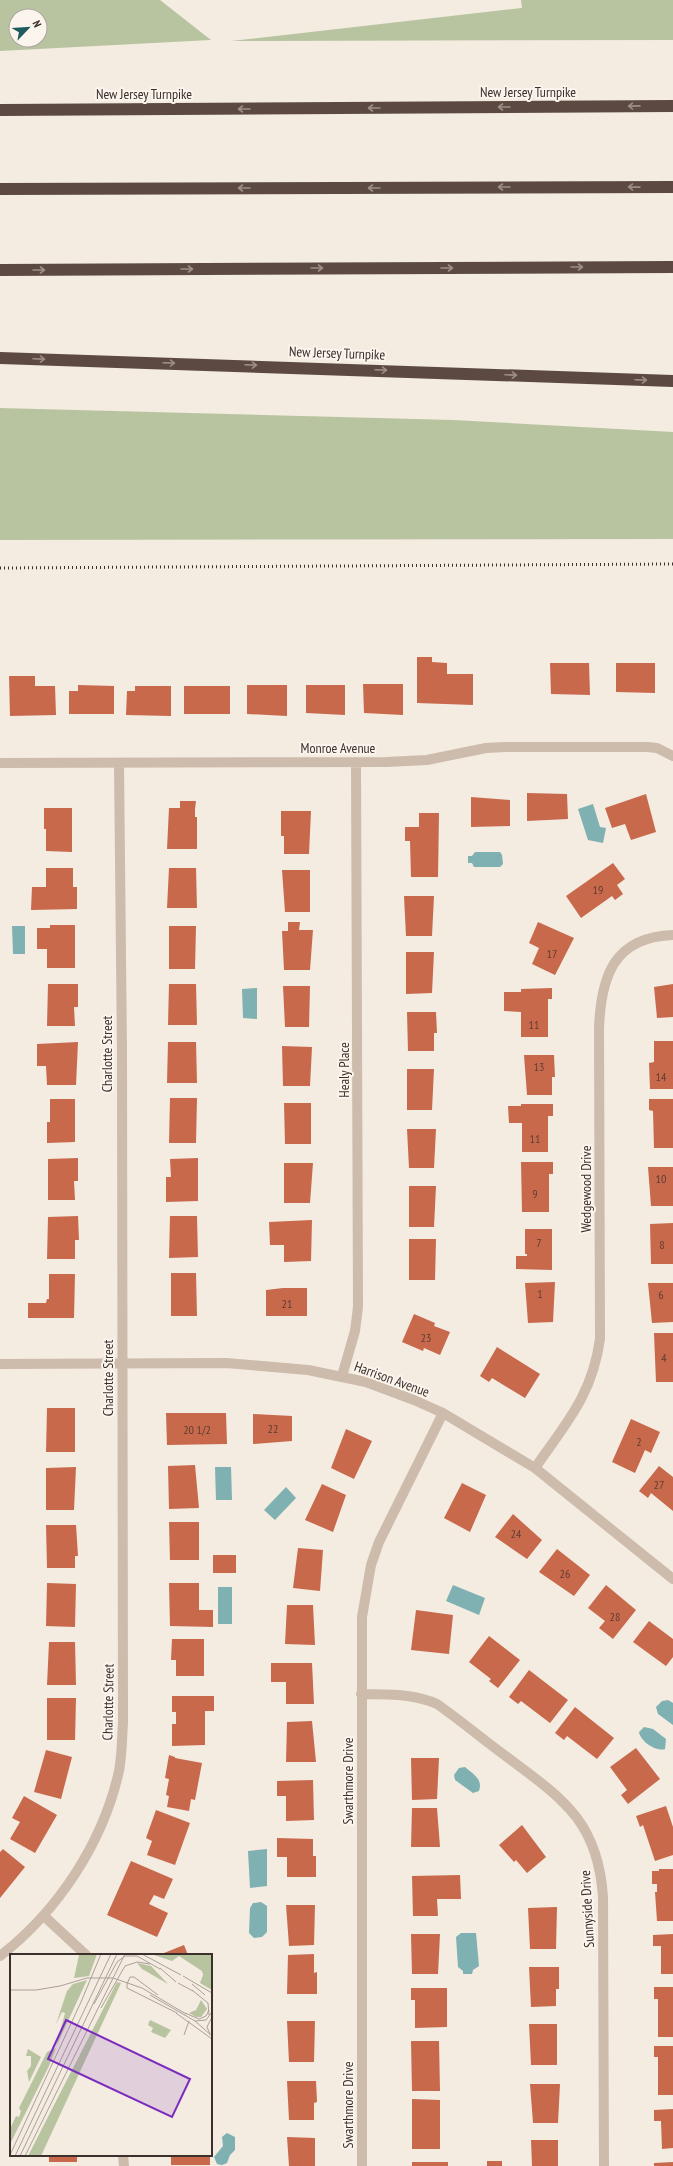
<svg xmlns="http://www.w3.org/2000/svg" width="673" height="2166" font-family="'PT Sans Narrow',sans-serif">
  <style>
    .green { fill: #b8c4a0; fill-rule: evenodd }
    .water { fill: #7fb0b2 }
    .building { fill: #c8694b }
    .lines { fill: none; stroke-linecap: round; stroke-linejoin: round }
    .minor { stroke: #cdbbac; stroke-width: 10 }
    .motorway { stroke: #5c4a42; stroke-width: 12 }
    .rail { stroke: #3b302b; stroke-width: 3; stroke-dasharray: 1 3; stroke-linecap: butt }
    .oneway { stroke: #9c8e87 }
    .labels { text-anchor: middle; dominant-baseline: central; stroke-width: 4; stroke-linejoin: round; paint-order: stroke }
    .number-label { font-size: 12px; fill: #5e3e33 }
    .street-label { font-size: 14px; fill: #3b302b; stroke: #fbf5ee }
    .inset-road { fill: none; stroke: #aaa098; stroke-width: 1 }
    .view { fill: #7b2cbf; fill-opacity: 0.15; stroke: #7b2cbf; stroke-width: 2 }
    .inset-edge { fill: none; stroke: #3b302b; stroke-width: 2 }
  </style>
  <rect width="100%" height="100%" fill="#f4ebe1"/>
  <!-- green -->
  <path class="green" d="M0 0H160L211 40 0 51ZM16 16H40V40H16Z
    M521 0H673V40L231 41 522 8Z
    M0 408 453 420 673 432V539L0 540Z"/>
  <!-- water -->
  <path class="water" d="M593 804 600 827 606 828 603 843 588 840 578 809Z
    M475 852H500L502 855 503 864 500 867H474L472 863H468V856H472Z
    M12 926H25V954H13Z
    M257 988V1019L243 1018 242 989Z
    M215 1467H231L232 1500H216Z
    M286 1487 296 1498 275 1520 264 1510Z
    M453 1585 485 1598 479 1615 446 1601Z
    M218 1587H232V1624H218Z
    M668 1700 673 1703V1725L658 1714 656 1707 662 1701Z
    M644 1727 653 1729 666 1739 665 1749C656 1752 640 1741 639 1732Z
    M465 1767C474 1775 483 1779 479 1791L473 1793 455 1780 454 1775 459 1768Z
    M267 1849V1886L250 1888 248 1851Z
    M261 1902 267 1906V1932L262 1937 254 1938 249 1933 250 1908 253 1903Z
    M461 1933H476L479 1966 473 1970 472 1974H463V1971L458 1967 456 1937Z
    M227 2133 235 2137V2150L230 2155 227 2163 222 2165 217 2164 214 2157 223 2146 222 2137Z"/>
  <!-- building -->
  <path class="building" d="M417 657H432V662L447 663V674H473V705L417 703Z
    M550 663H589L590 695 551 694Z
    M616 663H655V693L616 692Z
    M9 676H35V686H55L56 715 10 716Z
    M363 684H403V715L364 713Z
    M78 685 114 686V714H69V691H78Z
    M247 685H287V716L247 714Z
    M306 685H345V715L306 713Z
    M135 686H171V716L126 715 127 691H135Z
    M184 686H230V714H184Z
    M527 793 567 794 568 819 527 821Z
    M646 794 656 832 631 840 625 824 612 828 605 808Z
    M471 797 510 800V826L471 827Z
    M180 801H196L195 809V817H197V849H167L169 808H180Z
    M44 808H72V852L46 851V829H44Z
    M281 811H311L309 854H284V836H281Z
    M419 813H439L438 877H411L410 841H405V827H419Z
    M613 863 625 879 617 885 623 894 615 900 612 896 581 918 566 896Z
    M46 868H73V887H77V909L31 910 32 887H46Z
    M169 868H196L197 908H167Z
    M282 870H310V912H285Z
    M404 896H434L432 936H406Z
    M288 922H300L299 930H313L310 970H284L282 931H288Z
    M538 922 574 938 555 975 532 964 539 948 529 943Z
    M50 925H75V968H47V949H37V928H50Z
    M169 926H196L195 969H169Z
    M406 952H434L432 993 406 994Z
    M48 984H78V1007H74L75 1026H47Z
    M169 984H196L197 1025H168Z
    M673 984V1017L657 1018 654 987Z
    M283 986H310L309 1027H285Z
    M552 988V999H548V1037H521V1012L504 1011V992H521V989Z
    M407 1012H436L437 1033H434V1051H408Z
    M654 1041H673V1089H650L649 1063 654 1062Z
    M78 1042 76 1085H47L46 1066H37V1044Z
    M168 1042H196L197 1083H167Z
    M282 1046 312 1047 310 1086H283Z
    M524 1055H554L555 1077H552V1095H527Z
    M407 1069H434L432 1110H407Z
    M170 1098H197L196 1143H169Z
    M50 1099H75V1142L47 1143V1122H50Z
    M649 1099H673V1148H654L653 1111 649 1110Z
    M284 1103H311V1144H285Z
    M521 1104H553V1116H548V1152H522V1123H509L508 1106H521Z
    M407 1129H436L434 1168H409Z
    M78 1158V1181H74L75 1200H48V1159Z
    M198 1158V1201L166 1202V1177H171L170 1159Z
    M521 1162H553V1174H549V1212H522Z
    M284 1163H313L310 1203H284Z
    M648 1167H673V1206H651Z
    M409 1186H436L434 1227H409Z
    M78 1216 79 1240H75V1259H47L48 1217Z
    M170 1216H197L198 1257 169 1258Z
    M312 1220 311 1261 284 1262V1245H270L269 1222Z
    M673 1223V1264H651L650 1224Z
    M525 1229H552V1270L516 1269V1256H527V1254H525Z
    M409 1239H436L435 1280H409Z
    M171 1273H196L197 1316H171Z
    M49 1274H75L74 1318H28V1303H46L47 1299H49Z
    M555 1282 553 1322 528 1323 525 1283Z
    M648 1283H673V1322L652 1323Z
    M283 1288H307V1316H266V1290Z
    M414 1314 435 1323 434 1326 450 1332 440 1355 424 1348 423 1351 402 1342Z
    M654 1333H673V1382H656Z
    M497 1347 540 1374 525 1398 492 1378 489 1382 480 1376Z
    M47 1408H75V1452H46Z
    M166 1413H226L227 1444 167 1445Z
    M253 1414 292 1416V1441L253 1444Z
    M631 1419 660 1432 651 1453 645 1450 635 1473 612 1462Z
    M346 1429 372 1441 354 1479 331 1468Z
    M195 1465 199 1508 169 1509 168 1466Z
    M659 1466 673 1477V1511L651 1493 648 1498 639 1491Z
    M76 1467 74 1510H46V1468Z
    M462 1483 486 1495 470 1532 444 1518Z
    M322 1484 346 1495 333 1532 305 1520Z
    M513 1514 542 1540 527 1559 495 1537Z
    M169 1522H199V1560H170Z
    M46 1525H76L78 1556H75V1568H47Z
    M298 1548 323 1550 320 1591 293 1588Z
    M557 1549 590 1575 574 1596 539 1572Z
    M213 1555H236V1573H213Z
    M47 1583 76 1584 75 1627 46 1626Z
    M169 1583H199V1610H213V1627L170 1626Z
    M606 1585 636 1610 613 1639 599 1628 605 1621 588 1608Z
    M287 1605H313L315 1645 285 1644Z
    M416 1610 453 1615 449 1654 411 1650Z
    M649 1621 673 1639V1657L666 1666 633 1642Z
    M489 1636 520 1660 498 1688 489 1681 491 1679 469 1662Z
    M172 1639H204V1676H176V1660H171Z
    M49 1642H75L76 1685H47Z
    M271 1663H312L314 1704H286V1682H271Z
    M529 1670 568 1700 550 1723 521 1701 518 1704 509 1697Z
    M172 1696H214V1711H205V1745L172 1746V1724H176V1712H172Z
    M47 1698H76L75 1740H47Z
    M575 1707 614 1738 597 1759 567 1736 564 1740 555 1733Z
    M312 1721 316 1762H286L287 1722Z
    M636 1748 660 1779 628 1804 621 1795 627 1790 610 1767Z
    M46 1750 72 1757 61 1799 34 1792Z
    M169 1755 175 1757V1758L202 1763 195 1800 191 1799 189 1811 167 1807 169 1796 166 1795 169 1779 165 1778Z
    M411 1758H439L437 1799 412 1800Z
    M313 1780 314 1820 286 1821V1796H277V1781Z
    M24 1796 57 1815 35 1853 10 1839 20 1822 12 1818Z
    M666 1806 673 1827V1855L655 1861 643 1825 640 1827 636 1816Z
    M412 1808H437L440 1847H411Z
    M156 1810 190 1823 175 1865 147 1855 152 1841 146 1838Z
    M522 1825 546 1857 527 1873 516 1860 514 1862 499 1845Z
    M277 1838 313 1839V1856H316V1877H287V1857H277Z
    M3 1849 25 1867 0 1898V1852Z
    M131 1861 173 1879 164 1899 154 1895 149 1904 168 1913 157 1937 107 1915Z
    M659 1869H673V1921H657L655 1892H657V1884H652V1871H659Z
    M460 1875 461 1899H437L438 1916H413L412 1876Z
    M286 1905H315L314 1945 289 1946Z
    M557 1907 556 1949H530L528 1908Z
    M411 1934H440L438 1974H412Z
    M673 1934V1974H661V1946H653V1935Z
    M184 1945 188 1955H159Z
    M314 1954V1973L317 1972V1994H287L288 1955Z
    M529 1967H559V1989H556V2006L531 2007Z
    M654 1987H673V2037H658V1999H654Z
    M411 1988H447V2027L415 2028V2000H411Z
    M287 2021H315L314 2062H289Z
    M529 2024H557V2065H531Z
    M411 2041H439L440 2091H412Z
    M654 2046H673V2095H658V2057H654Z
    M287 2081H316L317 2102 314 2103V2120H289Z
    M530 2084H560L558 2123H533Z
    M412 2099 440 2100V2149H412Z
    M673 2109V2148L662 2149 661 2121H654V2110Z
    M287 2137 315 2138V2166H289Z
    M531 2140H558V2166H532Z
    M49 2155H77V2162H49Z
    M171 2155H210V2165H171Z
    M487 2161H502V2166H487Z
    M412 2162H448V2166H412Z
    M673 2162V2166H654V2163Z"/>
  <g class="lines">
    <!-- minor -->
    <path class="minor" d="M0 763 386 762 427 760 486 748 505 747H647L657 748 673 756
      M0 1364 226 1363 308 1370 366 1382 414 1400 443 1413 535 1468 673 1579
      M342 1376 355 1331 358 1307 356 762
      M535 1468C566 1423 592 1396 600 1339L599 1028C601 976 614 937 673 935
      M361 1694C387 1695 413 1693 437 1704 460 1720 481 1738 503 1754 560 1797 598 1819 603 1897L604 2166
      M44 1916 86 1955
      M0 1956C58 1911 103 1843 119 1771 122 1755 122 1738 123 1722L122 1053 119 763
      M123 2155 124 2166
      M362 2166V1617L371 1565 379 1542 443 1413"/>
    <!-- motorway -->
    <path class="motorway" d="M0 110 673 106
      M0 189 673 187
      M0 270 673 267
      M0 358 673 381"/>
    <!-- rail -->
    <path class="rail" d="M0 568 673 564"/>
  </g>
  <!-- one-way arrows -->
  <defs><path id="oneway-shaft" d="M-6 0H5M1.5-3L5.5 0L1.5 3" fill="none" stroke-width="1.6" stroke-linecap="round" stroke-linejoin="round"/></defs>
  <g class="oneway">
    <use href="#oneway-shaft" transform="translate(634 106) rotate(179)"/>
    <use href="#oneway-shaft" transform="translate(504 107) rotate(180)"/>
    <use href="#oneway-shaft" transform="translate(374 108) rotate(180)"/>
    <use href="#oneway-shaft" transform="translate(244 109) rotate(180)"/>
    <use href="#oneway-shaft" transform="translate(504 187) rotate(180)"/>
    <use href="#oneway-shaft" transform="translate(634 187) rotate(-179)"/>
    <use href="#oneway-shaft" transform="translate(244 188) rotate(180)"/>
    <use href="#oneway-shaft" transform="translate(374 188) rotate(180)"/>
    <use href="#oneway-shaft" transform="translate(577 267)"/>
    <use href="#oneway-shaft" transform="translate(317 268)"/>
    <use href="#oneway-shaft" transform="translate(447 268)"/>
    <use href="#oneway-shaft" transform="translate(187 269)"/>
    <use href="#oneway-shaft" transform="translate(39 270)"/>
    <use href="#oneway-shaft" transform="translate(39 359) rotate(2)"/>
    <use href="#oneway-shaft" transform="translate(169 363) rotate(2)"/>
    <use href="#oneway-shaft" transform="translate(251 365) rotate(2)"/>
    <use href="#oneway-shaft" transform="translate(381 370) rotate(2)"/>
    <use href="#oneway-shaft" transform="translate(511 375) rotate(2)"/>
    <use href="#oneway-shaft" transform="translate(641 380) rotate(2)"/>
  </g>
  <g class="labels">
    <!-- number labels -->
    <g class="number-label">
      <text x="598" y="889">19</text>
      <text x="552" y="953">17</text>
      <text x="534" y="1024">11</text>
      <text x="539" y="1066">13</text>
      <text x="661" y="1076">14</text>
      <text x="535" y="1138">11</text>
      <text x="661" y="1178">10</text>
      <text x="535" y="1193">9</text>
      <text x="539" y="1242">7</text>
      <text x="662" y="1244">8</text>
      <text x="540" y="1293">1</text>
      <text x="661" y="1294">6</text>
      <text x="287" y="1303">21</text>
      <text x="426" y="1337">23</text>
      <text x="664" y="1357">4</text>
      <text x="273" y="1428">22</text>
      <text x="197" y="1429">20 1/2</text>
      <text x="639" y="1441">2</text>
      <text x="659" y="1484">27</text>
      <text x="516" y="1533">24</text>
      <text x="565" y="1573">26</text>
      <text x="615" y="1616">28</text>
    </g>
    <!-- street labels -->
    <g class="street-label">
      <text x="528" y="92">New Jersey Turnpike</text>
      <text x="144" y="94">New Jersey Turnpike</text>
      <text transform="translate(337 353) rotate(2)">New Jersey Turnpike</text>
      <text x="338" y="748">Monroe Avenue</text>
      <text transform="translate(107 1054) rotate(-90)">Charlotte Street</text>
      <text transform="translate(344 1070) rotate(-90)">Healy Place</text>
      <text transform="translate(586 1189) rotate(-90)">Wedgewood Drive</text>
      <text transform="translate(108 1378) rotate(-90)">Charlotte Street</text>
      <text transform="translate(392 1379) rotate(20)">Harrison Avenue</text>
      <text transform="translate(108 1702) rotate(-89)">Charlotte Street</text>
      <text transform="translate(348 1781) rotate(-90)">Swarthmore Drive</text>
      <text transform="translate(587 1909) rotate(-93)">Sunnyside Drive</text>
      <text transform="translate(348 2105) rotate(-90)">Swarthmore Drive</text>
    </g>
  </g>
  <!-- overview -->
  <g transform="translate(10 1954)">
    <rect width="202" height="202" fill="#f4ebe1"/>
    <path d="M87 0 79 22 64 24 69 1ZM141 0H202V36L190 29 193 21 192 17 169 2 162 7ZM127 9 141 12 158 30 132 15ZM77 26 46 93 55 59 52 58 46 70 57 37 63 30ZM107 28 111 29 31 202H18ZM191 46 197 55 191 63H186L179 59 186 56ZM140 66 161 76 155 84 141 78 143 74 138 71ZM46 94 39 112 0 190V175L6 162 9 163 11 157 9 154 37 98ZM18 95 31 103 19 128 17 117 21 112V102H16Z" fill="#b8c4a0"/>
    <path class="inset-road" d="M132 0 171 21M150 14 166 28M173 22 202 39M202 22V38M168 29 183 37M182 30 195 41M0 36H26L50 32 77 24H103L132 34 176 60M182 36 198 49 199 61M140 41 185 67 196 66 202 58M148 41 124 23H120L117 30V34L167 59M84 50 107 8 115 2H127L150 15M91 54 115 12 127 8 140 10M166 59 202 85M175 59 189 65 196 62 199 56M185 67 202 82M200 80 197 73 202 63M174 81 179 67M0 201 71 48 91 0M5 202 101 0M10 202 107 0M15 202 115 0"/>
    <path class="view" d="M56 66 180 125 162 163 38 105Z"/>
    <rect width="202" height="202" class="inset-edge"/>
  </g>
  <!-- north arrow -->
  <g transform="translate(28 28) rotate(65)"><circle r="19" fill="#fbf5ee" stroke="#aea6a0"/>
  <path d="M0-3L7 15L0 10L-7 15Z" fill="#1f5a5e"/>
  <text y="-6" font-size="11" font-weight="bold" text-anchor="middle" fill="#3b302b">N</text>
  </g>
</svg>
